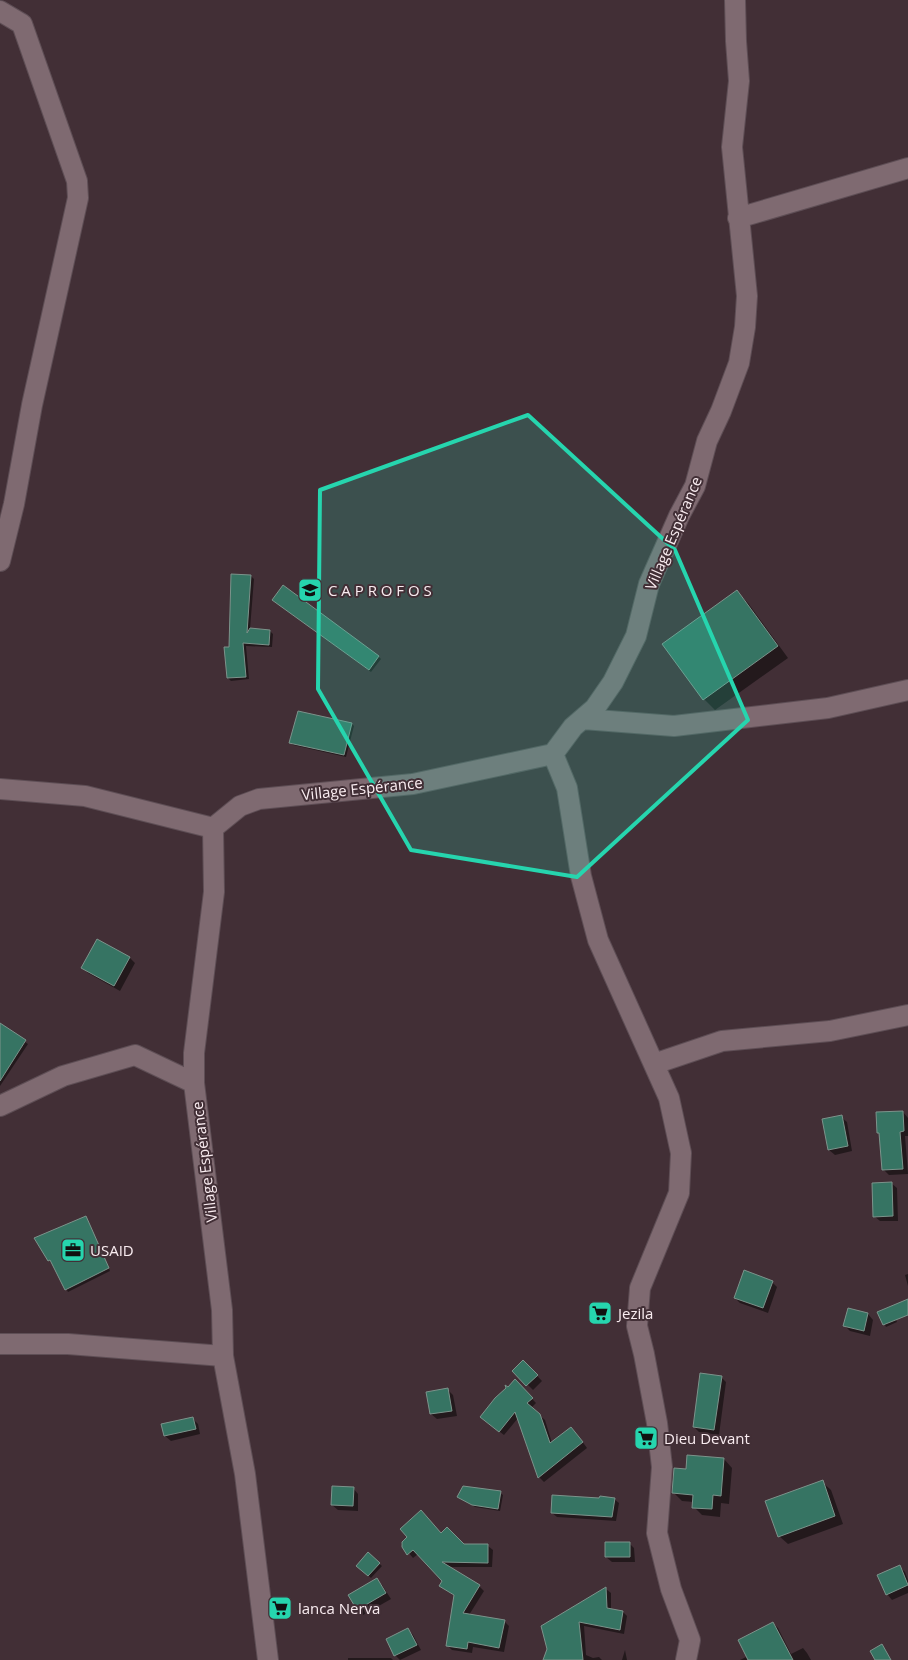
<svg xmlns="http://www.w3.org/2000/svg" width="908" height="1660" font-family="'Open Sans',sans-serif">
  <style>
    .shadow { fill: #0007 }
    .building { fill: #367463; stroke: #7c938b }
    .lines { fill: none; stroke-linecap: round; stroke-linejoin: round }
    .street-casing { stroke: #5e4e55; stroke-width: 22 }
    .street { stroke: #7f6a71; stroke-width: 20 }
    .marked { fill: #26d5ae; fill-opacity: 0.2; stroke: #26d5ae; stroke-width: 4; stroke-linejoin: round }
    .labels { text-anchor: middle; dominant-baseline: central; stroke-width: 4; stroke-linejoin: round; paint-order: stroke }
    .street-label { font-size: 15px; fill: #f9ecf0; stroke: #422f36 }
    .poi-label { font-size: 15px; fill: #f9ecf0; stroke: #422f36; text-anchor: start }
  </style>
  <rect width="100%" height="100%" fill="#422f36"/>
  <!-- shadow -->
  <path class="shadow" d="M251 576 254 579 250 629 270 631 273 634 272 647 246 646 249 679 231 681 228 678Z
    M283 587 379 657 381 659 371 672 276 602Z
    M737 592 748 603 788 658 715 710 704 699 664 644Z
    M352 724 354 726 346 757 293 745 290 742Z
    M98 941 130 958 135 963 120 991 88 973 83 967Z
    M0 1025 28 1044 0 1086Z
    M903 1112 908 1118V1136H905L908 1174 889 1175 884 1170 881 1135 878 1132Z
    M841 1117 847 1122 852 1151 835 1155 829 1150Z
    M891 1183 897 1188 898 1221H880L874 1216Z
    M86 1217 110 1271 68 1292 52 1262 49 1260Z
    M908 1274V1286L905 1275Z
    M772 1282 777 1287 768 1313 740 1303 735 1298Z
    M849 1310 868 1314 873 1320 870 1336 850 1331 845 1326Z
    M892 1311 897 1322 886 1327 879 1313Z
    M523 1361 542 1381 533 1390 514 1371Z
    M721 1377 726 1382 719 1435 699 1432 694 1427Z
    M515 1381 536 1403 531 1408 545 1420 552 1443 576 1433 587 1448 544 1482 539 1477 518 1418 504 1435 487 1422Z
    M448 1390 453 1395 457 1416 437 1419 431 1414Z
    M192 1418 198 1424 200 1434 171 1441 165 1436 163 1425Z
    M724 1459 732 1468 729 1504 721 1503 720 1517 702 1515 694 1507V1502L682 1501 673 1492 687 1470Z
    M822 1482 831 1490 843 1524 788 1544 779 1536Z
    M353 1488 358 1494V1511L338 1510 332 1505Z
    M500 1493 503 1495 500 1511 475 1507 459 1497Z
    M614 1499 619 1503 616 1521 557 1517 552 1513Z
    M442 1534 464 1545 488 1546 493 1550 492 1567H447L479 1586 484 1591 469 1615 504 1621 509 1626 504 1652 473 1647 472 1653 452 1650 447 1645 455 1596 441 1586 444 1581 418 1554 413 1558 401 1544 409 1538Z
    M629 1543 634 1548 635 1562H612L606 1557Z
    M368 1554 382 1566 371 1578 358 1566Z
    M900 1567 905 1572 908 1580V1593L892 1600 887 1594Z
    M377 1580 382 1585 391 1599 363 1615 358 1610Z
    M606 1589 611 1593V1610L623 1612 627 1616 624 1634 584 1626 586 1655 593 1658 599 1657 602 1660H544L549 1649 543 1627Z
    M773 1623 778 1628 791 1654 803 1648 807 1653 811 1660H740L748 1656Z
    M408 1629 413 1635 421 1650 400 1660 395 1655Z
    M625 1650 627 1660H622Z
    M348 1658H391L393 1660H348Z"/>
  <!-- building -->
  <path class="building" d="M231 574 251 575 247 633 250 628 270 630 269 645 243 643 246 677 227 678 224 647H229Z
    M283 585 379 656 369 670 272 600Z
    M737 590 778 646 703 700 662 644Z
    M298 711 352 723 344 755 289 743Z
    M97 939 130 957 114 986 81 968Z
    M0 1023 26 1040 0 1081Z
    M903 1111 904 1131 900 1132 903 1169 882 1170 879 1133H877L876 1112Z
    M842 1115 848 1146 828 1150 822 1119Z
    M892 1182 893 1216 873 1217 872 1183Z
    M86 1216 109 1268 65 1290 50 1260 48 1261 34 1238Z
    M744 1270 773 1281 763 1308 734 1298Z
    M908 1299V1315L883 1325 877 1312Z
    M848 1308 868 1313 864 1331 843 1326Z
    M523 1360 538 1375 526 1386 512 1371Z
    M700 1373 722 1376 714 1430 693 1427Z
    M515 1379 533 1398 527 1403 540 1414 550 1443 571 1427 583 1442 538 1478 515 1412 499 1432 480 1417 495 1398 506 1388 505 1385 508 1387Z
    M448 1388 452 1411 430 1414 426 1392Z
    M193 1417 196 1429 164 1436 161 1424Z
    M687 1455 724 1458 721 1496 713 1495 712 1509 692 1508 693 1495 672 1493 674 1468 686 1469Z
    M823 1480 835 1516 778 1537 765 1501Z
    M332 1486 354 1487 353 1506 331 1505Z
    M463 1486 501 1491 498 1509 472 1505 457 1497Z
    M552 1495 599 1498 600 1496 615 1498 612 1517 551 1513Z
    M421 1510 441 1533 447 1527 464 1544H488V1563L442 1562 480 1585 463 1613 505 1620 499 1648 468 1642 467 1649 446 1646 454 1595 439 1586 442 1581 413 1550 407 1555 402 1547V1542L407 1537 400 1529Z
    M605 1542H630V1557H605Z
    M368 1552 380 1563 368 1576 356 1566Z
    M900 1565 908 1585 886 1595 877 1575Z
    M377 1578 386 1593 357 1610 348 1595Z
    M606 1587 607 1608 623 1611 620 1630 579 1622 583 1660H543L547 1649 541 1626Z
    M773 1622 793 1660H748L738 1640Z
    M408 1628 417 1645 394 1656 386 1639Z
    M882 1644 891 1660H875L870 1651Z"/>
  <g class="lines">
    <!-- street casing -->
    <g class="street-casing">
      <path id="street" d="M0 11 22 24 77 181 78 198 32 405 14 504 0 561
        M738 218 908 168
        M583 719 674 726 828 708 908 690
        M553 754 567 788 581 876 598 940 669 1098 681 1153 679 1193 640 1288 637 1326 644 1354 657 1423 662 1467 657 1533 671 1589 690 1640 686 1660
        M0 789 85 796 213 828
        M654 1064 722 1041 830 1031 908 1015
        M0 1106 63 1076 135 1055 194 1083
        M0 1344H68L223 1356
        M268 1660 245 1474 223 1356 222 1310 194 1083V1053L214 892 213 828 240 806 259 799 413 784 553 754 573 727 595 708 613 682 636 636 649 584 679 516 695 486 707 441 721 411 739 363 745 327 747 296 732 147 739 81 736 41 735 0"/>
    </g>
    <!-- street -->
    <use href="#street" class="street"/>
  </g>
  <!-- marked area -->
  <path class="marked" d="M528 415 675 550 748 720 577 877 411 850 318 689 320 490Z"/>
  <!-- icons -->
  <defs>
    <g id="school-square" transform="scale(1.25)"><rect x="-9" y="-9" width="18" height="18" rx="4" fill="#26d5ae" stroke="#422f36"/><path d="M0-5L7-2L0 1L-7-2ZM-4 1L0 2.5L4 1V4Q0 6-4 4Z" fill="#111"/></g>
    <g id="office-square" transform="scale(1.25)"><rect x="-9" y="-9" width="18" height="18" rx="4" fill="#26d5ae" stroke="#422f36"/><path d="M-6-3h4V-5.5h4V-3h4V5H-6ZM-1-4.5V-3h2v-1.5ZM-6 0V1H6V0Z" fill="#111"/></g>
    <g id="supermarket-square" transform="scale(1.25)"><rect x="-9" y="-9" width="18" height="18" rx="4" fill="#26d5ae" stroke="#422f36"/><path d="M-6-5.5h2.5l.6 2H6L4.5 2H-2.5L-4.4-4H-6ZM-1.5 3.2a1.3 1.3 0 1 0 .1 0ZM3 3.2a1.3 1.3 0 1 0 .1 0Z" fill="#111"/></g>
  </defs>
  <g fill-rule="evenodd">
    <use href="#school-square" x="310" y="590"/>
    <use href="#office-square" x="73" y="1250"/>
    <use href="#supermarket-square" x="600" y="1313"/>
    <use href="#supermarket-square" x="646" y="1438"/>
    <use href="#supermarket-square" x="280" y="1608"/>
  </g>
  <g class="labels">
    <!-- street labels -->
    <g class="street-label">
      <text transform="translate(673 533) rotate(-67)">Village Espérance</text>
      <text transform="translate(362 788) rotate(-6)">Village Espérance</text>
      <text transform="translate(204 1162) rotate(-97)">Village Espérance</text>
    </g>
    <!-- poi labels -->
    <g class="poi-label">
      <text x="328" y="590">C A P R O F O S</text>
      <text x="90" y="1250">USAID</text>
      <text x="618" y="1313">Jezila</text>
      <text x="664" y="1438">Dieu Devant</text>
      <text x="298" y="1608">lanca Nerva</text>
    </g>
  </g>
</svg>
